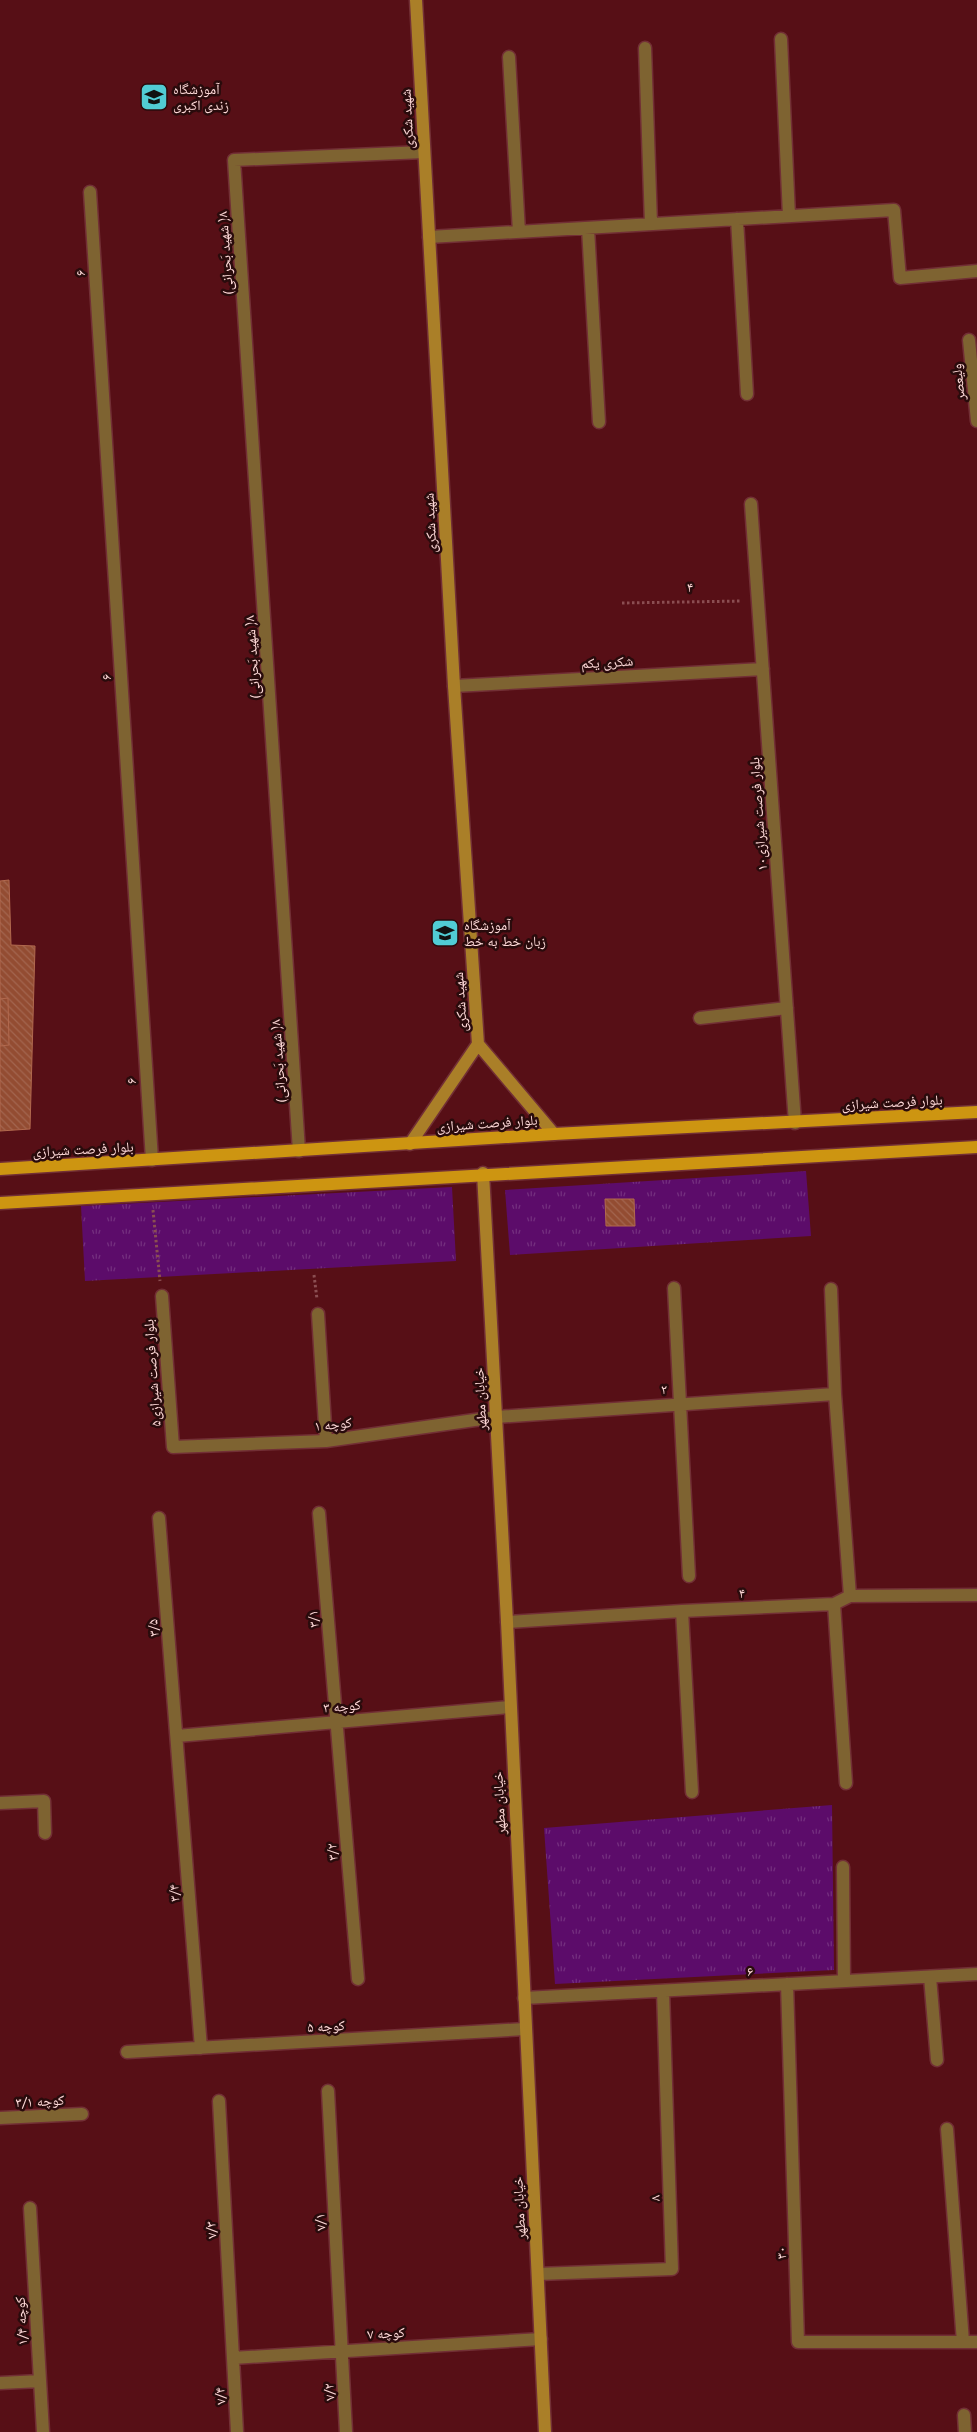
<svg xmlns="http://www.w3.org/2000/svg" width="977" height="2432" font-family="'PT Sans','Noto Naskh Arabic',sans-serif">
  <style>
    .park { fill: url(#park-tufts) }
    .building { fill: url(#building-back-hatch); stroke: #b2694e }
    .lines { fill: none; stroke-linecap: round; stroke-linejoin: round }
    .street-casing { stroke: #722f35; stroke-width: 15 }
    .secondary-casing { stroke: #722f35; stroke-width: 15 }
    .primary-casing { stroke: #722f35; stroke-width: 15 }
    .path { stroke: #8b4e52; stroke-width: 3; stroke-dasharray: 2.5 2.5; stroke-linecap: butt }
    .street { stroke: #7e6331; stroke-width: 12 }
    .secondary { stroke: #aa7f28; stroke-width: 12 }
    .primary { stroke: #cd9511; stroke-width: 12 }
    .labels { text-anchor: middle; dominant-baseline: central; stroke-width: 5; stroke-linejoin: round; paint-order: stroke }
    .poi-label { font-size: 14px; fill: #ffdad9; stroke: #290b0c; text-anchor: start }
    .street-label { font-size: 14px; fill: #ffdad9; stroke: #290b0c }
  </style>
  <defs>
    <pattern id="park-tufts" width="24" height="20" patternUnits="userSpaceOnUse" patternTransform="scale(1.25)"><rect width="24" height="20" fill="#5c0c6a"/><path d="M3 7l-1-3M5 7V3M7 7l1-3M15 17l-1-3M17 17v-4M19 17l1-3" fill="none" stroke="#742f7f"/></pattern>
    <pattern id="building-back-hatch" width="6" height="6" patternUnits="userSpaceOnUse" patternTransform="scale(1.25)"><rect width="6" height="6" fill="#934c32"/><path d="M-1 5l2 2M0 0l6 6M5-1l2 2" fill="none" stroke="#a3654f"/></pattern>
  </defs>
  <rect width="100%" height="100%" fill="#570f16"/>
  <!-- park -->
  <path class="park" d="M806 1171 811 1236 510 1255 505 1190Z
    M452 1187 456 1261 85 1281 81 1206Z
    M832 1805 834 1970 555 1984 544 1828Z"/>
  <!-- building -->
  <path class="building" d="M9 880 11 945 35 946 30 1129 0 1131V881Z
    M8 998 9 1045 0 1046V999Z
    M605 1199H634L635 1226H606Z"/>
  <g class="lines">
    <!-- street casing -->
    <g class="street-casing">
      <path id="street" d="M781 39 789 216
        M645 48 651 224
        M509 57 519 232
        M90 192 152 1160
        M737 219 747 394
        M588 228 599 422
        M429 237 894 210 900 278 977 271
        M969 340 977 421
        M751 504 795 1123
        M454 686 763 669
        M700 1018 787 1008
        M299 1151 234 160 424 152
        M674 1288 689 1576
        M831 1289 835 1394 850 1596
        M162 1296 173 1447 326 1441 496 1417 835 1394
        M318 1314 326 1441
        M319 1513 358 1979
        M159 1518 201 2048
        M834 1604 846 1783
        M682 1611 692 1792
        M507 1622 682 1611 834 1604 850 1596 977 1595
        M177 1736 510 1707
        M0 1803 44 1801 45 1833
        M843 1867 844 1981
        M930 1977 937 2060
        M787 1984 798 2342H977
        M524 1998 977 1974
        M127 2052 525 2029
        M328 2091 346 2432
        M219 2101 237 2432
        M0 2118 82 2114
        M947 2129 963 2342
        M30 2208 43 2432
        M538 2274 672 2269 663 1991
        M233 2358 541 2339
        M0 2383 40 2381
        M964 2415 965 2432"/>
    </g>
    <!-- secondary casing -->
    <g class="secondary-casing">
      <path id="secondary" d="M416 0 454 686 478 1044
        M478 1044 554 1134
        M410 1144 478 1044
        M483 1173 507 1622 545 2432"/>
    </g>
    <!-- primary casing -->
    <g class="primary-casing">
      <path id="primary" d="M0 1169 554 1134 977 1112
        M0 1203 977 1147"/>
    </g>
    <!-- path -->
    <path class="path" d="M622 603 742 601
      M153 1210 160 1281
      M314 1275 317 1299"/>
    <!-- street -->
    <use href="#street" class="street"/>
    <!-- secondary -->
    <use href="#secondary" class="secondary"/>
    <!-- primary -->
    <use href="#primary" class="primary"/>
  </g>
  <!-- icons -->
  <defs>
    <g id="school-square" transform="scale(1.4375)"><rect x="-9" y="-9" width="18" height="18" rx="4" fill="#51ccd4" stroke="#290b0c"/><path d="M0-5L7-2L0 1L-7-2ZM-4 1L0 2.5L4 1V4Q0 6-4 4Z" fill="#111"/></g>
  </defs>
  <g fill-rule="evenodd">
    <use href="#school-square" x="154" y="97"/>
    <use href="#school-square" x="445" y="933"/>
  </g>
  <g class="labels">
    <!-- poi labels -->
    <g class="poi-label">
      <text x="173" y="89">آموزشگاه<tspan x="173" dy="16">زندی اکبری</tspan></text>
      <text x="464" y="925">آموزشگاه<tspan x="464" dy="16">زبان خط به خط</tspan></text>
    </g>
    <!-- street labels -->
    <g class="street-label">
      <text transform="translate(407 119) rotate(-93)">شهید شکری</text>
      <text transform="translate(225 253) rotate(-94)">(شهید بَحرانی )۸</text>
      <text transform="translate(80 273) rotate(-94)">۶</text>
      <text transform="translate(958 382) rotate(-96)">ولیعصر</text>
      <text transform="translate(430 523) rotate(-93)">شهید شکری</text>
      <text transform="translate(690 587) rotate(-1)">۴</text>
      <text transform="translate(252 657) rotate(-94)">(شهید بَحرانی )۸</text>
      <text transform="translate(607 662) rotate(-3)">شکری یکم</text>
      <text transform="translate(106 677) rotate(-94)">۶</text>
      <text transform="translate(758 814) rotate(-94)">بلوار فرصت شیرازی۱۰</text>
      <text transform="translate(460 1002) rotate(-94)">شهید شکری</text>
      <text transform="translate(278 1061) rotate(-94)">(شهید بَحرانی )۸</text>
      <text transform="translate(131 1081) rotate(-94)">۶</text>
      <text transform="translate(892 1102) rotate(-3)">بلوار فرصت شیرازی</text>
      <text transform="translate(487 1123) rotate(-4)">بلوار فرصت شیرازی</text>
      <text transform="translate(83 1149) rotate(-3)">بلوار فرصت شیرازی</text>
      <text transform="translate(152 1373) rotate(-94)">بلوار فرصت شیرازی۵</text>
      <text transform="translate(664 1389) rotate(-4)">۲</text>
      <text transform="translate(480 1399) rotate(-93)">خیابان مطهر</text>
      <text transform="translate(333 1424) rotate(-6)">کوچه ۱</text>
      <text transform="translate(742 1593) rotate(-2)">۴</text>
      <text transform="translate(313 1619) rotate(-95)">۳/۱</text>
      <text transform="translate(153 1628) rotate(-95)">۳/۵</text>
      <text transform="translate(342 1706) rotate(-5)">کوچه ۳</text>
      <text transform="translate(499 1803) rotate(-93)">خیابان مطهر</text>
      <text transform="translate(332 1852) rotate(-95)">۳/۲</text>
      <text transform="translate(174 1893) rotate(-94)">۳/۴</text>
      <text transform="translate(750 1971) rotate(-3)">۶</text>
      <text transform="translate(326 2026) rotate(-3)">کوچه ۵</text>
      <text transform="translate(40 2101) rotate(-3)">کوچه ۳/۱</text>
      <text transform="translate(655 2198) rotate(-92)">۸</text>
      <text transform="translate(519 2208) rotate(-93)">خیابان مطهر</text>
      <text transform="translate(320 2222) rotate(-93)">۷/۱</text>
      <text transform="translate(211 2230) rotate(-93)">۷/۳</text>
      <text transform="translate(781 2253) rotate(-92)">۳۰</text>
      <text transform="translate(21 2321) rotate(-93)">کوچه ۱/۴</text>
      <text transform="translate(386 2333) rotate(-3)">کوچه ۷</text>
      <text transform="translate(329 2392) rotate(-93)">۷/۲</text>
      <text transform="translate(220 2396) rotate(-93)">۷/۴</text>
    </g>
  </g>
</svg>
